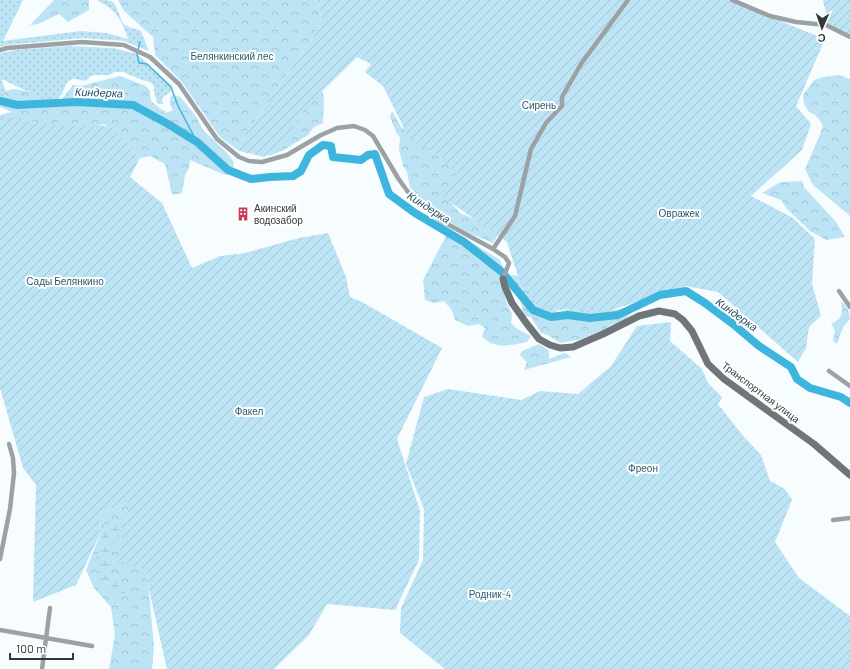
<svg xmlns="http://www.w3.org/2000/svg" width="850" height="669" font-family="Barlow,sans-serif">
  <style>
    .grass { fill: url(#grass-dots) }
    .forest { fill: url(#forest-crowns) }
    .wetland { fill: url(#wetland-marsh) }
    .garden { fill: url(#garden-furrows) }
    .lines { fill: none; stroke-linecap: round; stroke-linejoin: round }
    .stream { stroke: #3eb5dc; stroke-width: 1.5 }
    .river { stroke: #3eb5dc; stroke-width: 8 }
    .street { stroke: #9ca1a3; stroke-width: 4.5 }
    .secondary { stroke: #6f7679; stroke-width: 7 }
    .labels { text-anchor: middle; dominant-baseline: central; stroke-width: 4; stroke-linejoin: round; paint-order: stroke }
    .park-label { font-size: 10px; fill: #2b5a6c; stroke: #fff }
    .poi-label { font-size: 10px; fill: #34383a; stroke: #fff; text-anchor: start }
    .street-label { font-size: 10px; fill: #34383a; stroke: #fff }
    .water-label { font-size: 11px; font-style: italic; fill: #1f4f60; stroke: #fff }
  </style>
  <defs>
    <pattern id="grass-dots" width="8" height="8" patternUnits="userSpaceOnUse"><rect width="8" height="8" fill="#bde4f4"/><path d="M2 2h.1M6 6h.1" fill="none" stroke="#a3c4d2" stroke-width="1.8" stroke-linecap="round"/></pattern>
    <pattern id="forest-crowns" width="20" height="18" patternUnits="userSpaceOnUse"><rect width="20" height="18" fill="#bde4f4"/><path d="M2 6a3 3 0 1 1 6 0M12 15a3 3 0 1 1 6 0" fill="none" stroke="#a3c4d2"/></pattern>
    <pattern id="wetland-marsh" width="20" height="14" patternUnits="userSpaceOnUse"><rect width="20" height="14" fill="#bde4f4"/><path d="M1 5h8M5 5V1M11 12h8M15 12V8" fill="none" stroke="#a3c4d2"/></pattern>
    <pattern id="garden-furrows" width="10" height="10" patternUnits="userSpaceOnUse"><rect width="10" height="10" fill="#bde4f4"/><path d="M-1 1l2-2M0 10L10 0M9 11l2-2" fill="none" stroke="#a3c4d2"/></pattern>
  </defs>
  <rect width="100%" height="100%" fill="#f7fcfe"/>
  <!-- grass -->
  <path class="grass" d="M0 0H23L3 41 81 31 106 33 128 39C125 29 119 15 110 8 106 5 102 3 98 1V0C113 0 114 0 119 14 121 17 121 21 123 23 127 28 135 28 141 31L149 51 124 41 82 38 7 45 0 47Z
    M69 46 113 48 137 54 172 86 170 92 162 98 163 104H158L154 93V86L150 82 142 80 123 72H115L109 75H95L91 76 85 81C81 81 76 78 72 79 63 82 65 98 54 100 50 101 42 100 39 98 36 96 35 93 31 92 21 89 12 84 2 79V82L6 91 4 94H0V53L16 50Z"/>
  <!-- forest -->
  <path class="forest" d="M54 0H89V10L68 22 59 14 38 24 30 25Z
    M118 0H316L318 2 322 21 313 37 242 139 239 151 220 137 182 82 155 55 153 37 124 11Z
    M839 75 850 79V216L813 185 805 169 819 137 823 126 819 119 815 115 809 112 804 104 803 95 814 80 824 77Z
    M120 76 146 86 150 91 151 101 162 110 167 113 173 110 170 105V97L173 95 180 97 187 105 197 118 203 130 227 153 234 162 233 172 225 175 190 160 189 168 185 175 182 193 174 195 171 192 170 185 165 164 150 156 140 158 115 131 104 124 97 126 0 130V115L12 112 0 107V94H4L6 91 13 89 33 92 39 98 49 100H61L73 85 81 86Z
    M322 89 324 99 323 123 314 127 308 135 284 150 269 156 265 152Z
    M392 111 401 127 437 152 461 171 444 195 460 213 474 219 499 226 500 231 493 243 467 232 439 216 418 196 410 187 407 172 403 166 399 149 400 138 396 132 390 117Z
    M802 181 804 187 836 222 845 237 826 240 810 231 788 210 781 200 762 193 780 182Z
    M455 233 499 259 503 266 500 279 507 304 512 314 511 323 517 329 531 336 527 342C512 345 493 350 482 336L485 328 479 324 468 326 455 320 451 309 444 301 434 303 425 300 423 280 446 236Z
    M507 275 522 276 534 295 533 298 538 304 558 312 571 309 596 311 621 309 632 312 624 321 611 325 603 330 578 340 560 343 548 335 541 333 531 317 523 316C523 300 517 296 507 286Z
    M841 301C846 305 850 312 850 319L843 327 837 344 833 341 835 330 831 324C843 319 843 312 841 301Z
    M539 344 549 351V359L565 353 571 357 524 370 527 362 520 355 522 351Z
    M129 502 147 570 154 647 152 669H109L115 635 111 607 94 588 86 570 100 535 99 513Z"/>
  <!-- wetland -->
  <path class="wetland" d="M117 521 121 527 115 540 109 561 113 574 125 593 114 595C108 590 102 586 98 579 92 567 102 536 105 522Z"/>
  <!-- garden -->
  <path class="garden" d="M316 0H728L825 39 796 106 811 124 802 150 751 196 793 218 815 239 812 284 821 316 809 327 806 348 798 362 718 292 686 286 605 312 569 309 543 312 523 286 517 273 507 242 443 197 458 172 449 167 441 156 409 138 383 86 365 72 371 64 357 57 308 105 291 130 265 157 239 151 242 139 313 37 322 21 318 2Z
    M823 0H850V36L826 25 828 22Z
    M0 115 51 125 111 126 140 158 130 177 162 203 192 268 220 256 245 253 299 238 328 233 346 277 350 297 362 302 442 348 397 439 420 511 419 560 395 610 327 604 309 635 274 669H167L149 589 147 570 118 561 129 502 99 513 100 534 76 585 33 602 36 485 23 468 0 388Z
    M671 322 670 341 702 369 708 383 722 397 718 404 744 437 761 455 770 481 785 489 792 500 775 542 799 578 850 616V669H445L400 633 401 608 423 560 424 509 406 464 424 397 448 389 521 400 540 391 578 394 611 366 637 326Z"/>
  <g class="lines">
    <!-- stream -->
    <path class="stream" d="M140 42 137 54 139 63 147 64 171 87 178 106 197 142"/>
    <!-- river -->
    <path class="river" d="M0 101 17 105 76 102 133 105 168 124 197 142 228 170 251 179 270 177 293 176 301 171 309 155 323 145 331 146 333 157 361 160 368 155 375 154 389 194 415 213 464 242 502 272 533 310 551 317 568 315 590 318 618 315 660 295 686 291 705 303 733 324 759 346 791 367 797 379 810 388 841 397 850 403"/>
    <!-- street -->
    <path class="street" d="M732 0 770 16 796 22 826 25 850 37
      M0 50 7 48 82 42 124 45 150 57 179 84 217 139 239 157 249 161 262 162 287 155 321 135 337 128 354 126 365 130 373 136 398 178 408 192 440 220 493 249 505 257 509 263 503 279
      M493 249 515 216 531 149 546 123 562 106V97L581 64 628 0
      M839 291 850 307
      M829 371 850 386
      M833 520 850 518
      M0 559 10 509 14 473 13 458 9 444
      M0 630 92 646
      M42 669 50 608"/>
    <!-- secondary -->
    <path class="secondary" d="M503 279 505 287 512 303 527 324 539 339 550 345 560 348 573 347 603 334 639 316 659 311 675 314 683 320 692 331 708 364 724 379 814 444 850 475"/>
  </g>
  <!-- icons -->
  <defs>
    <g id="building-bare" transform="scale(1.08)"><path d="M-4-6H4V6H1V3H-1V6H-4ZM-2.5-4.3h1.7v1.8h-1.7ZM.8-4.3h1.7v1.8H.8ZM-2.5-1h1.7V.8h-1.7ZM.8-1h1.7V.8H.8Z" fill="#c93954" stroke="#fff" stroke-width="2.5" paint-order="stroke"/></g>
  </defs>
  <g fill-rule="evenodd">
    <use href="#building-bare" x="243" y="214"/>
  </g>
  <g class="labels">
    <!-- park labels -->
    <g class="park-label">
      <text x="232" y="56">Белянкинский лес</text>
      <text x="539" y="105">Сирень</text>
      <text x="679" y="213">Овражек</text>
      <text x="65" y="281">Сады Белянкино</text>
      <text x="249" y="411">Факел</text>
      <text x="643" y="468">Фреон</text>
      <text x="490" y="594">Родник-4</text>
    </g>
    <!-- poi labels -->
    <g class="poi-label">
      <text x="254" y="208">Акинский<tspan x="254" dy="12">водозабор</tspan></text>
    </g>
    <!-- street labels -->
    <g class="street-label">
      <text transform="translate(761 392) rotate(37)">Транспортная улица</text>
    </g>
    <!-- water labels -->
    <g class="water-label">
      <text transform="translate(99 92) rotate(2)">Киндерка</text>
      <text transform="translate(429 207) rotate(33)">Киндерка</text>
      <text transform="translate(737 314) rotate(36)">Киндерка</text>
    </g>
  </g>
  <!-- north arrow -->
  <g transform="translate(822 28) rotate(182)" stroke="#ffffff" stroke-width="3" paint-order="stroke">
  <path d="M0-3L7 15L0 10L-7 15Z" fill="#34383a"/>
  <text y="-6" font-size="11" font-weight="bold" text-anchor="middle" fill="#34383a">С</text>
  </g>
  <!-- scale -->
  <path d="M10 653v6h63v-6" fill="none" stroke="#34383a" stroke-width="2"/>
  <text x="16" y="653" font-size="12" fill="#34383a" stroke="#ffffff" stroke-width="3" paint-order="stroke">100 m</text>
</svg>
